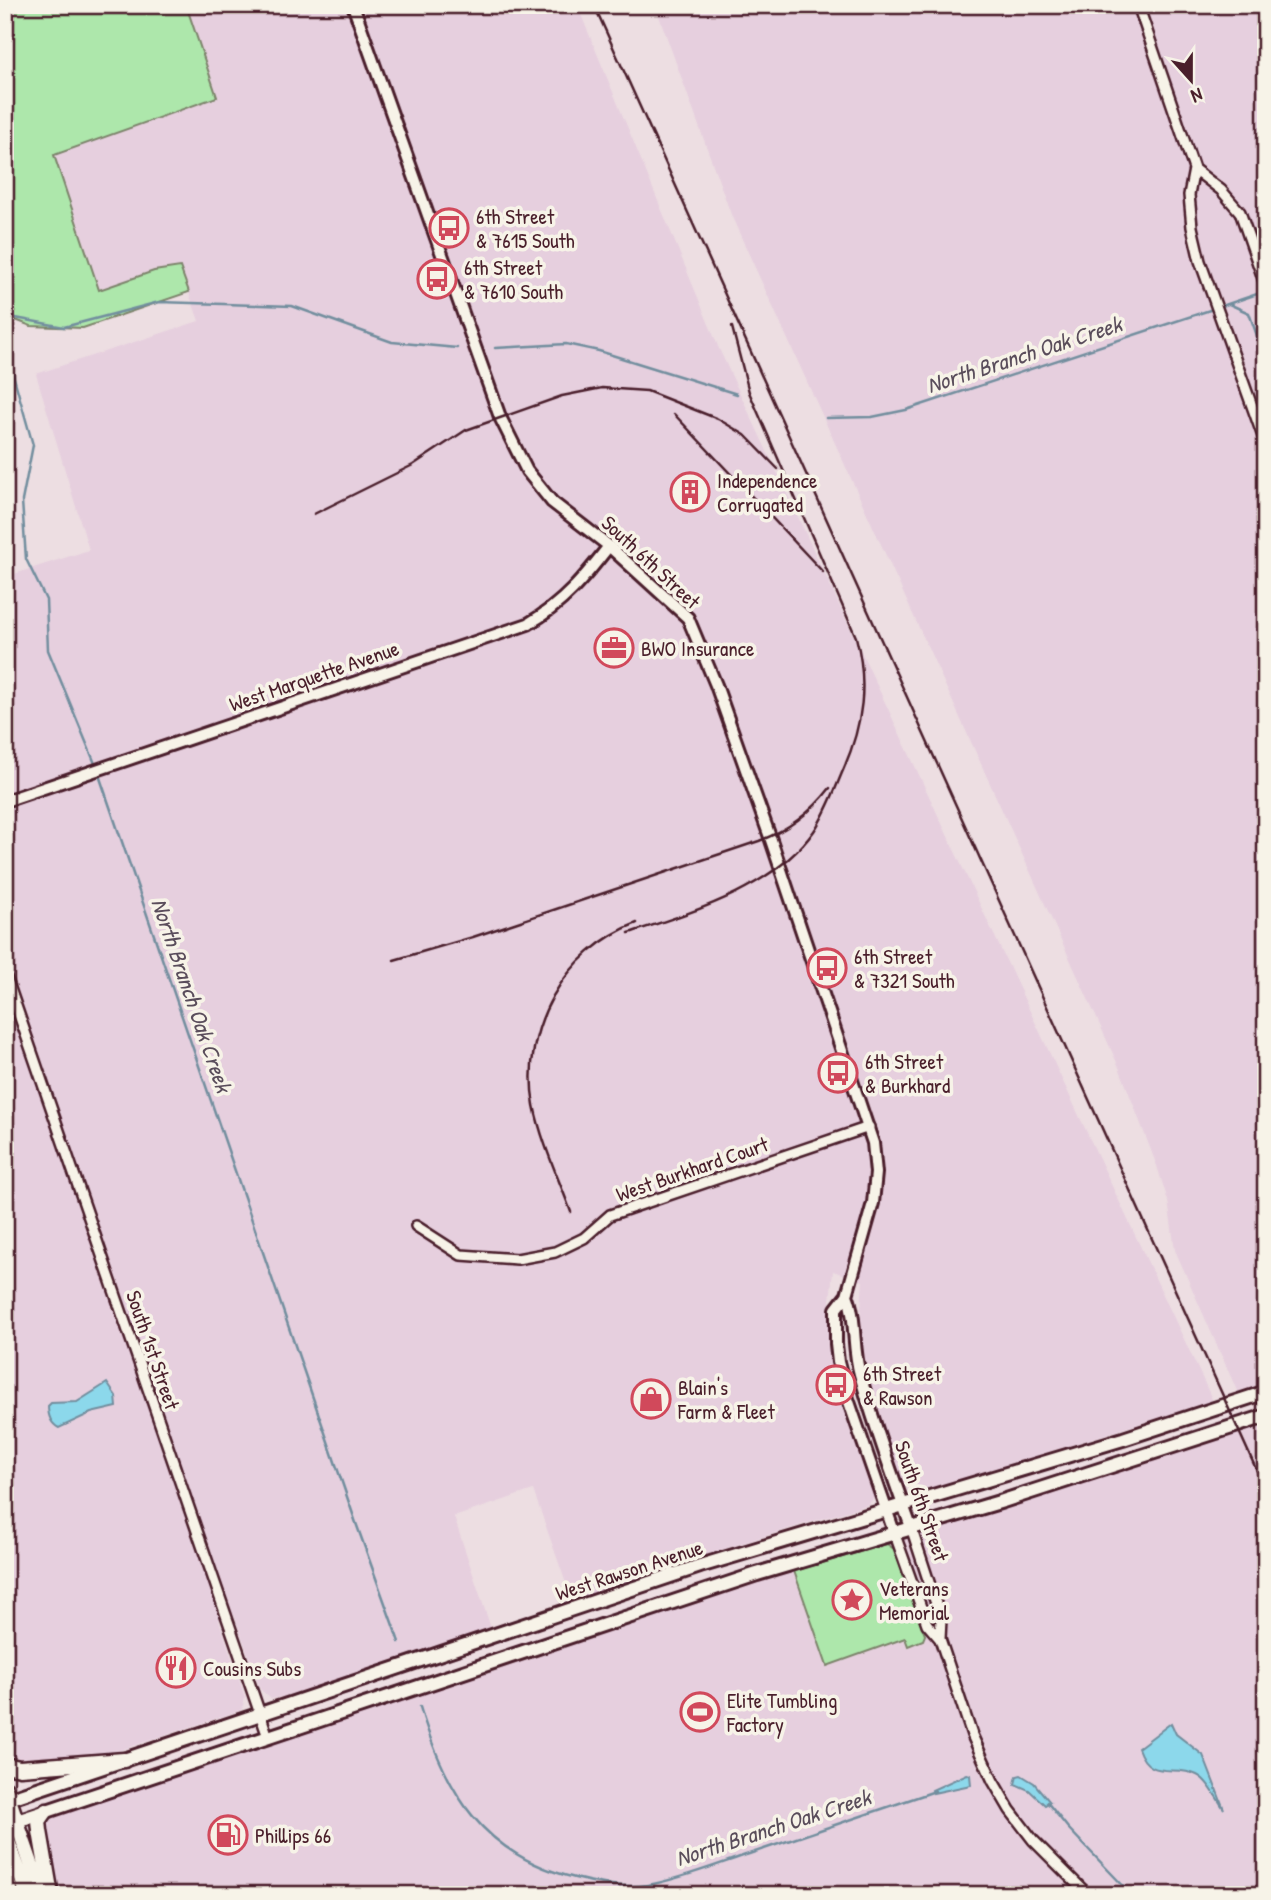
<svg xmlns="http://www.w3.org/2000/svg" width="1271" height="1900" font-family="'Patrick Hand',sans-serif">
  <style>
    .built { fill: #e6cfde }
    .green { fill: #ade7ab; stroke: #7c836b; stroke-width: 2 }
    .water { fill: #8cd8eb; stroke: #728e9e; stroke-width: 2 }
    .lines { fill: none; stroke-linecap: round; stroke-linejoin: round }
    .stream { stroke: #728e9e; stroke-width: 2.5 }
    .minor-casing { stroke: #4a1f2b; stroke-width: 14 }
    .tertiary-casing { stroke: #4a1f2b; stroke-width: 16 }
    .secondary-casing { stroke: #4a1f2b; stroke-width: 18 }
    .primary-casing { stroke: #4a1f2b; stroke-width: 19 }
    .minor { stroke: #f7f3e8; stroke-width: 9 }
    .tertiary { stroke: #f7f3e8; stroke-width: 10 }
    .secondary { stroke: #f7f3e8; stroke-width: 12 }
    .primary { stroke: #f7f3e8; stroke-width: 14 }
    .rail { stroke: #4a1f2b; stroke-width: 2.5 }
    .labels { text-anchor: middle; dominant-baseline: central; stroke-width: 7; stroke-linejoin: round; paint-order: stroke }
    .poi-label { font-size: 21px; fill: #4a1f2b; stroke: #f7f3e8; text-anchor: start }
    .street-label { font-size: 21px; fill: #4a1f2b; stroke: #f7f3e8 }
    .water-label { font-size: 23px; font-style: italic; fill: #5a4d5b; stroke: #f7f3e8 }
  </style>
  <rect width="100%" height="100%" fill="#eddee2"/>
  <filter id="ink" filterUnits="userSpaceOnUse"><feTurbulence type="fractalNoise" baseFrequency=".0143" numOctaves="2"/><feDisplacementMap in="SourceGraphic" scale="14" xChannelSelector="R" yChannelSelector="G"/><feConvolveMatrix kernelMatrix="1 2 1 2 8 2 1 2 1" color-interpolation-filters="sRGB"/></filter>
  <g filter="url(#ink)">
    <!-- built -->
    <path class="built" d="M186 5H577L720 351 1213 1401 943 1485 913 1491 901 1480 866 1374 859 1336 863 1281 833 1271 829 1310 833 1366 873 1488 874 1498 867 1505 743 1543 572 1600 533 1490 454 1517 491 1628 288 1696 271 1699 260 1689 234 1615 219 1620 245 1697 242 1710 106 1755 16 1762 5 1756V577L89 550 36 374 199 321 180 268 154 271 99 291 54 155 216 97Z
      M655 5H1266V1384L1238 1393 1175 1250 1168 1201 1157 1166 1119 1067 732 217Z
      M1266 1423V1895H54L44 1822 48 1819 794 1571 887 1544Z"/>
    <!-- green -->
    <path class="green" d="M5 5H186L217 97 54 155 99 290 154 271 180 267 189 292 83 328 31 326 5 316Z
      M887 1544 894 1549 925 1635 923 1640 908 1646 905 1638 827 1666 794 1571Z"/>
    <!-- water -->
    <path class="water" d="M107 1383 116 1396 117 1407 91 1413 59 1428C51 1424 48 1415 48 1406L51 1403 77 1402Z
      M1171 1723 1176 1734 1203 1755 1224 1809C1217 1799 1208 1780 1197 1775 1174 1763 1150 1783 1138 1748Z
      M967 1774 970 1775 971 1785 933 1793 932 1790Z
      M1021 1775 1034 1783 1050 1802 1045 1805 1029 1790 1015 1784 1017 1776Z"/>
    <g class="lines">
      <!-- stream -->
      <path class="stream" d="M1229 304 1249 313 1266 361
        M1219 307 1266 291
        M5 316 64 327 159 302 292 306 392 342 457 348
        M495 348 566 344 599 351 737 394
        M5 353 9 360 33 445 22 501 26 559 46 600 48 650 96 766
        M826 418 872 417 906 410 1213 309
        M98 772 356 1523 399 1642
        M420 1707C446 1793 483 1855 575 1878 598 1884 624 1889 648 1885 678 1880 719 1864 749 1854 811 1833 873 1812 935 1791
        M1047 1802 1068 1828 1132 1895"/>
      <!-- minor casing -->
      <g class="minor-casing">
        <path id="minor" d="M1138 5 1194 169 1189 195 1192 227 1200 261 1266 445
          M1194 169 1221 190 1240 212 1266 287
          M5 974 268 1737
          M416 1226 461 1255 517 1259 555 1252 584 1238 610 1215 869 1127
          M911 1527 941 1619 940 1639 972 1735 993 1781 1010 1810 1033 1840 1088 1895
          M894 1532 927 1624 940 1639"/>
      </g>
      <!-- tertiary casing -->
      <g class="tertiary-casing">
        <path id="tertiary" d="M353 5 500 417 527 471 552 502 609 546 688 618 716 685 770 837 873 1143 876 1173 873 1203 847 1295 836 1309V1344L838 1362 848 1399 894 1532
          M5 801 528 624C563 604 585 577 609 546
          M847 1295C857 1319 852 1347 860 1374 874 1426 893 1477 911 1527"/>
      </g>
      <!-- secondary casing -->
      <g class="secondary-casing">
        <path id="secondary" d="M5 1800 700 1566 1123 1439 1266 1392
          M5 1825 757 1574 1003 1501 1266 1416"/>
      </g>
      <!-- primary casing -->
      <g class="primary-casing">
        <path id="primary" d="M5 1765 20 1768 124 1760
          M5 1788 42 1895
          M46 1811 39 1821 40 1831 51 1895
          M5 1834 28 1895
          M5 1875 12 1895"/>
      </g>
      <!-- minor -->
      <use href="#minor" class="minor"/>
      <!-- tertiary -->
      <use href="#tertiary" class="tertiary"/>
      <!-- secondary -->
      <use href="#secondary" class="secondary"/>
      <!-- primary -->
      <use href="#primary" class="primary"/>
      <!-- rail -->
      <path class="rail" d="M594 5 1266 1491
        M674 414 823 572
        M314 514 413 465 466 430 562 396 602 388 647 391 718 419 745 435 778 469
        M629 933C693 912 774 888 814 831 827 812 835 789 844 768 863 724 868 683 856 637L749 392 732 327
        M394 960 473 937 759 841C788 830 811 813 830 788
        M571 1212C558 1177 541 1141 534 1105 520 1029 565 950 637 923"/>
    </g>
  </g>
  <!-- icons -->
  <defs>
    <g id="bus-ring" transform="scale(2.0125)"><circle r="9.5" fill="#f7f3e8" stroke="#d1495b" stroke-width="1.5"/><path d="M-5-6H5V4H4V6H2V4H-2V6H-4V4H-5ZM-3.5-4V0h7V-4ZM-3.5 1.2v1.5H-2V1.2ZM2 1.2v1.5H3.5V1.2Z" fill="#d1495b"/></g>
    <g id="building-ring" transform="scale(2.0125)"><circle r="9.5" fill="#f7f3e8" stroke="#d1495b" stroke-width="1.5"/><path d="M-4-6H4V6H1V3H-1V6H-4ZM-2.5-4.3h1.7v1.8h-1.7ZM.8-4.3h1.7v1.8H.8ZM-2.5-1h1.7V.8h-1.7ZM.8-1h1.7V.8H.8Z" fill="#d1495b"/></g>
    <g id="office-ring" transform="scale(2.0125)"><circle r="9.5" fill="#f7f3e8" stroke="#d1495b" stroke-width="1.5"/><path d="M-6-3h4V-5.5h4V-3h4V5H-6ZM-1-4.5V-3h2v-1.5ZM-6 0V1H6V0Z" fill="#d1495b"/></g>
    <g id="shop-ring" transform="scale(2.0125)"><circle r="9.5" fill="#f7f3e8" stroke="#d1495b" stroke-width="1.5"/><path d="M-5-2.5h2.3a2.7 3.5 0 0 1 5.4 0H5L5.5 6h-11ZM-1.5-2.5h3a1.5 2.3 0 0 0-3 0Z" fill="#d1495b"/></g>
    <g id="sight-ring" transform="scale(2.0125)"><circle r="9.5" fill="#f7f3e8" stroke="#d1495b" stroke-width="1.5"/><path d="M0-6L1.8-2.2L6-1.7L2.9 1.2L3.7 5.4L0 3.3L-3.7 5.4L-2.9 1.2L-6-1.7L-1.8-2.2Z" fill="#d1495b"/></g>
    <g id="restaurant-ring" transform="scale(2.0125)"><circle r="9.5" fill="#f7f3e8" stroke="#d1495b" stroke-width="1.5"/><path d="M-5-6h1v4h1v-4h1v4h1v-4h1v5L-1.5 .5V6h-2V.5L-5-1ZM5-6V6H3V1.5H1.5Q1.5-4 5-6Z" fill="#d1495b"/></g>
    <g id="stadium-ring" transform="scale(2.0125)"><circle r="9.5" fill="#f7f3e8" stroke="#d1495b" stroke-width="1.5"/><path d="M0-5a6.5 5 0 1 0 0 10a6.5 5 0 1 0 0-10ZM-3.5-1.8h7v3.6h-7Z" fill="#d1495b"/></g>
    <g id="fuel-ring" transform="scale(2.0125)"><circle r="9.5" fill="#f7f3e8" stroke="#d1495b" stroke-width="1.5"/><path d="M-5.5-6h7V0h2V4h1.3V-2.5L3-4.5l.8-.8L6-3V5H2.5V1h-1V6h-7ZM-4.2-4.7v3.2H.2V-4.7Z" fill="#d1495b"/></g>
  </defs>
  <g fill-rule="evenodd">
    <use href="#bus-ring" x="449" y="228"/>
    <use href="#bus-ring" x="437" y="279"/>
    <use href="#building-ring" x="690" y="492"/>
    <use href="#office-ring" x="614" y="648"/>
    <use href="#bus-ring" x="827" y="968"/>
    <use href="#bus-ring" x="838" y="1073"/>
    <use href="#bus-ring" x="836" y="1385"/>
    <use href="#shop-ring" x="651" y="1399"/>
    <use href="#sight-ring" x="852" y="1600"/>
    <use href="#restaurant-ring" x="176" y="1668"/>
    <use href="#stadium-ring" x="700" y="1712"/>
    <use href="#fuel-ring" x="228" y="1835"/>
  </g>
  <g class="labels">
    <!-- poi labels -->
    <g class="poi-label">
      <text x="476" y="216">6th Street<tspan x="476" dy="24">&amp; 7615 South</tspan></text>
      <text x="464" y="267">6th Street<tspan x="464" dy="24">&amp; 7610 South</tspan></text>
      <text x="717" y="480">Independence<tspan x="717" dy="24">Corrugated</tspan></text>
      <text x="641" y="648">BWO Insurance</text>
      <text x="854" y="956">6th Street<tspan x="854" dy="24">&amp; 7321 South</tspan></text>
      <text x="865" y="1061">6th Street<tspan x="865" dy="24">&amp; Burkhard</tspan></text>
      <text x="863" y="1373">6th Street<tspan x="863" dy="24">&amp; Rawson</tspan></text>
      <text x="678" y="1387">Blain's<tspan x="678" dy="24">Farm &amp; Fleet</tspan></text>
      <text x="879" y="1588">Veterans<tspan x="879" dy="24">Memorial</tspan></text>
      <text x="203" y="1668">Cousins Subs</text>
      <text x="727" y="1700">Elite Tumbling<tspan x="727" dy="24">Factory</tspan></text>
      <text x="255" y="1835">Phillips 66</text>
    </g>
    <!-- street labels -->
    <g class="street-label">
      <text transform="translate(651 562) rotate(43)">South 6th Street</text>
      <text transform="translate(314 676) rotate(-19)">West Marquette Avenue</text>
      <text transform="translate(692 1169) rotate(-19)">West Burkhard Court</text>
      <text transform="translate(153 1350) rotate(71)">South 1st Street</text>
      <text transform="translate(922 1501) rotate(71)">South 6th Street</text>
      <text transform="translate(629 1570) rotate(-18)">West Rawson Avenue</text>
    </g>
    <!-- water labels -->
    <g class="water-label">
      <text transform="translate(1024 354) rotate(-18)">North Branch Oak Creek</text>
      <text transform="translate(192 995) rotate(71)">North Branch Oak Creek</text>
      <text transform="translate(773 1827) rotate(-18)">North Branch Oak Creek</text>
    </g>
  </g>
  <!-- margin -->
  <rect width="1271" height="1900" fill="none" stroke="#f7f3e8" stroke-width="28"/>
  <rect x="14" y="14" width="1243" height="1872" fill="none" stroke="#4a1f2b" stroke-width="2.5" filter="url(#ink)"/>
  <!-- north arrow -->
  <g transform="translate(1191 80) rotate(159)" stroke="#f7f3e8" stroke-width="5" paint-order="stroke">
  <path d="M0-5L12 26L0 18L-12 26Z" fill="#4a1f2b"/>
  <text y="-10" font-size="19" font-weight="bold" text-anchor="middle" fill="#4a1f2b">N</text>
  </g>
</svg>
